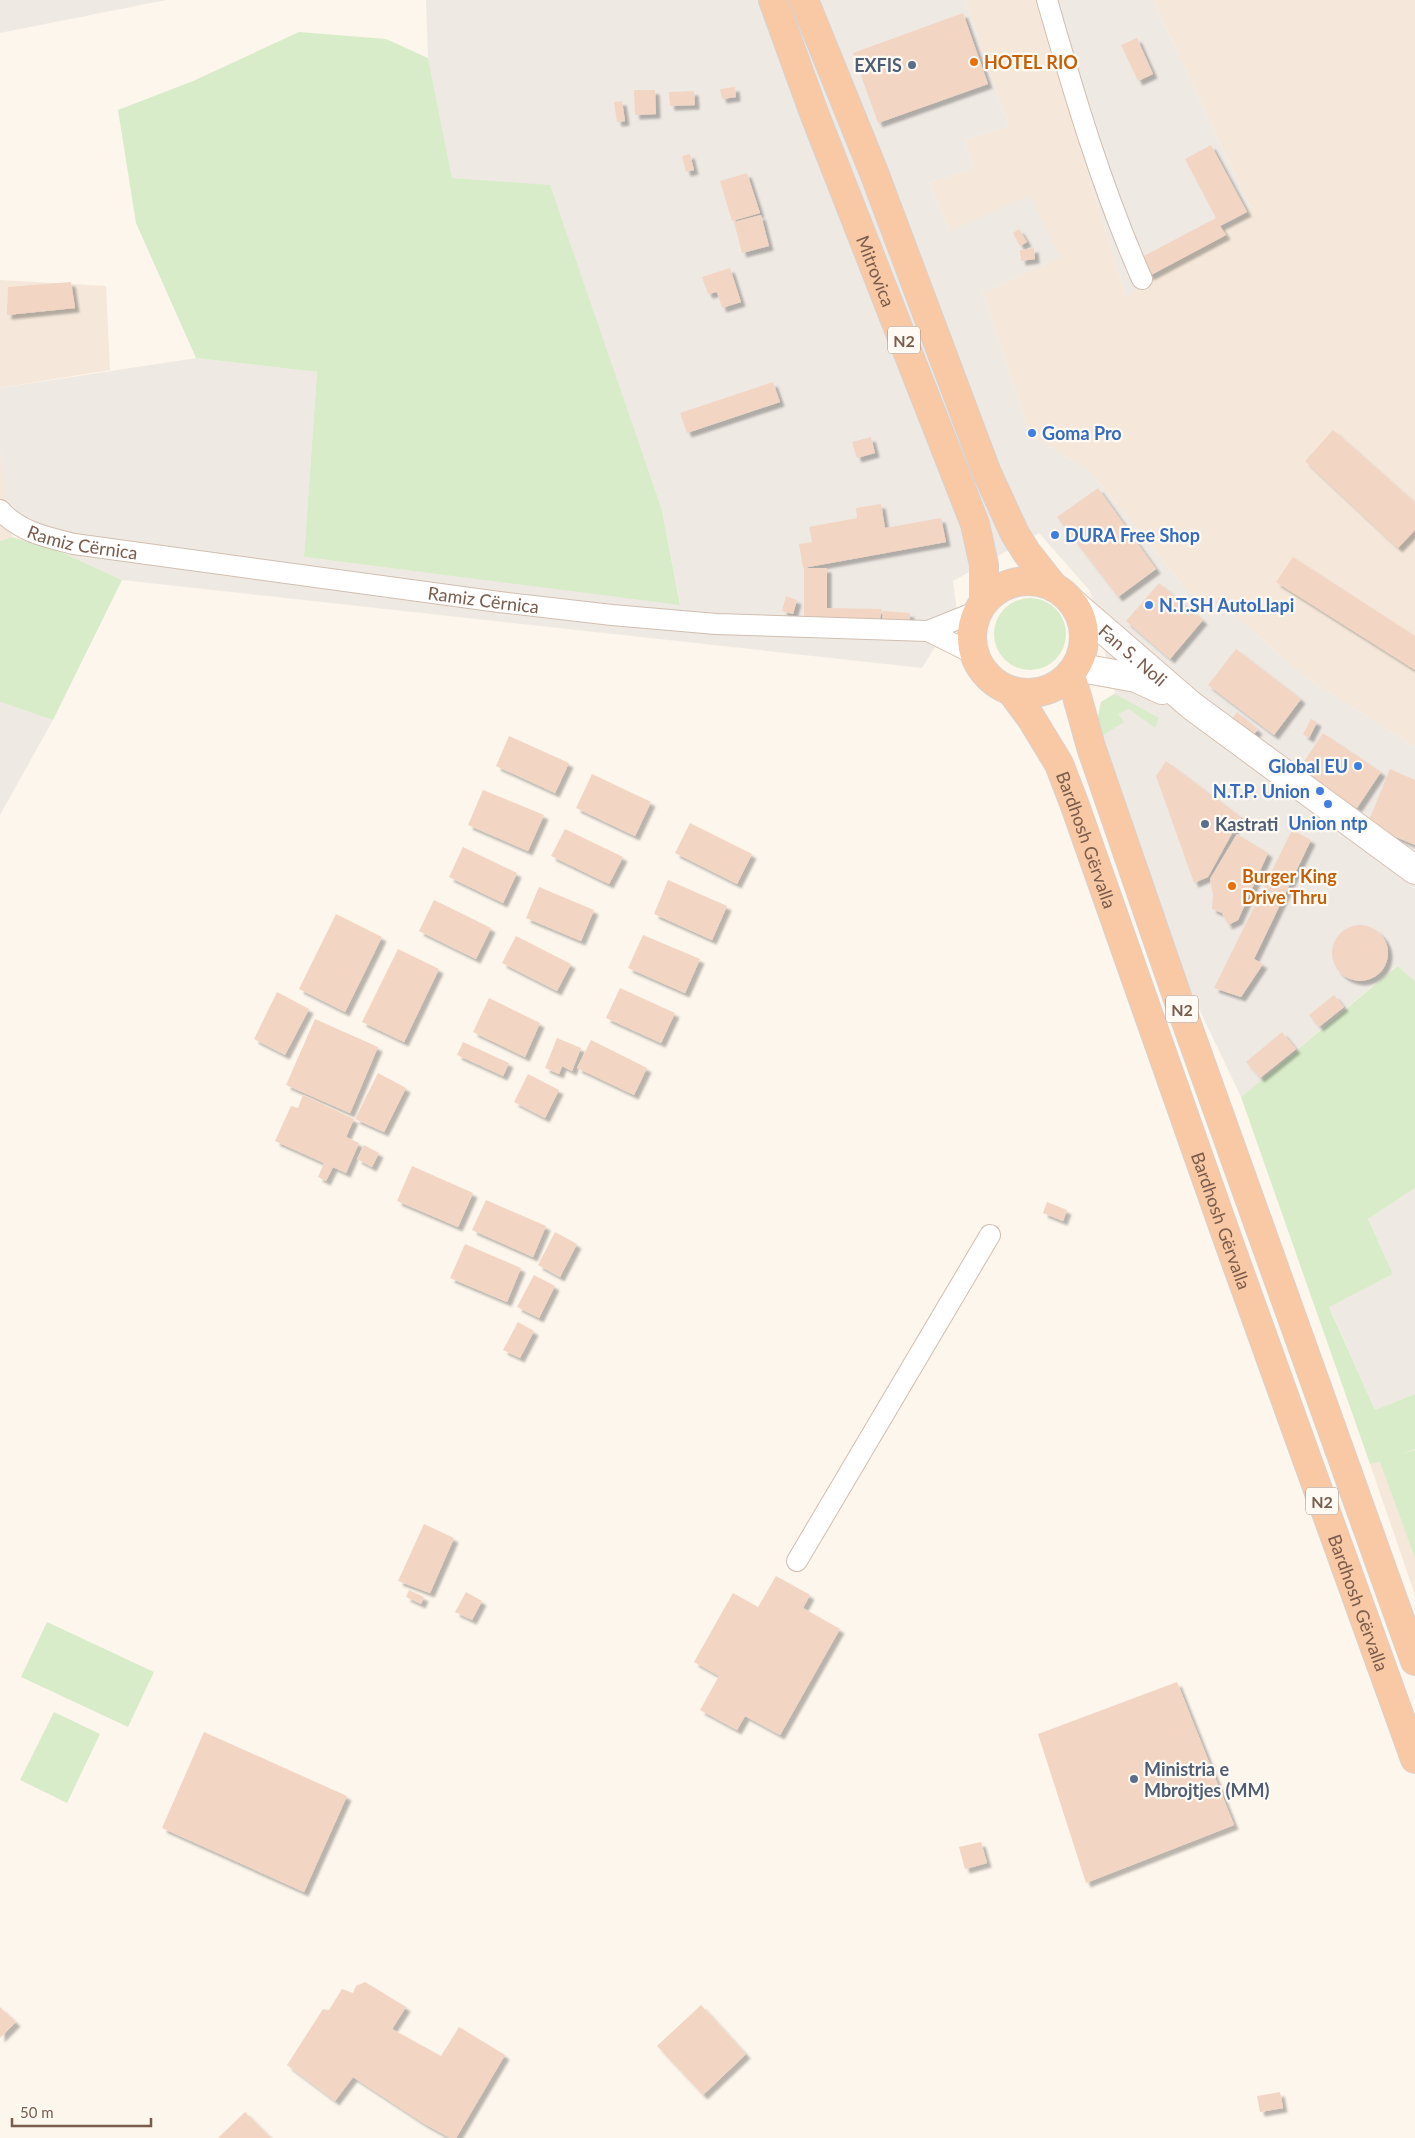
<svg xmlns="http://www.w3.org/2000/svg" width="1415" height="2138" font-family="Lato,sans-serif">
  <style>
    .residential { fill: #f5e8da }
    .industrial { fill: #efe9e4 }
    .green { fill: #d8ecc9 }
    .building { fill: #f3d5c3; filter: url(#shadow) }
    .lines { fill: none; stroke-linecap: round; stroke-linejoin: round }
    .minor-casing { stroke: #d1beb0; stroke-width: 22 }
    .secondary-casing { stroke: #d6c0b0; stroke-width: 30 }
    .trunk-casing { stroke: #dad1cd; stroke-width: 30 }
    .minor { stroke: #fff; stroke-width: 20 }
    .secondary { stroke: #fff; stroke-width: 28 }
    .trunk { stroke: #f9c8a4; stroke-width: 28 }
    .food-dot { fill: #e8710a; stroke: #fffaf3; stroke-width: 2 }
    .service-dot { fill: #5c6f8a; stroke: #fffaf3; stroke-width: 2 }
    .shop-dot { fill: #3f7fe0; stroke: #fffaf3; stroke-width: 2 }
    .labels { text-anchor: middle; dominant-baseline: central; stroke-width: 4.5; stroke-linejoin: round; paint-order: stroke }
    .shield { fill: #fffaf3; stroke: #a28b7f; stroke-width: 1 }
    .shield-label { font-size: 16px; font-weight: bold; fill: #7a5c4d }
    .food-label { font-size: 18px; font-weight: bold; fill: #c56008; stroke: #fffaf3; text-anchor: start }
    .service-label { font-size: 18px; font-weight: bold; fill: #4e5e75; stroke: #fffaf3; text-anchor: start }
    .street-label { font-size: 18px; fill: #7a5c4d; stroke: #fffaf3 }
    .shop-label { font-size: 18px; font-weight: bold; fill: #366cbe; stroke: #fffaf3; text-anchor: start }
  </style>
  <defs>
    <filter id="shadow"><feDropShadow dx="4.5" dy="4.5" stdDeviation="1" flood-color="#0004"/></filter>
  </defs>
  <rect width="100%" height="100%" fill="#fdf6ec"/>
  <!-- residential -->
  <path class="residential" d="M965 0H1035L1126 297 1251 209 1153 0H1415V747L1305 677 1234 615 1187 591 1089 470 1030 435 983 293 1060 257 949 231 930 182 973 169 965 140 1009 126Z
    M0 280 106 286 110 370 0 388Z
    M0 452 12 537 0 541Z
    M1415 1449V1595L1370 1464Z"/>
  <!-- industrial -->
  <path class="industrial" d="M0 0H166L0 33Z
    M426 0H965L1009 126 965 140 973 169 930 182 949 231 1030 195 1060 257 983 293 1030 435 1089 470 1187 591 1234 615 1305 677 1415 747V981L1396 966 1241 1097 1184 977 1096 727 1101 702 1115 693 1090 591 1039 533 953 581 957 611 922 668 122 580 10 528 0 452V388L196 358 317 372 304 557 680 604 662 510 598 328 452 178 428 58Z
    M1035 0H1153L1251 209 1126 297Z
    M0 702 53 720 0 815Z
    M1415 1188V1394L1375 1410 1329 1306 1393 1274 1368 1219Z"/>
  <!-- green -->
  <path class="green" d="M299 32 386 39 428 58 452 178 550 185 662 510 680 605 304 557 317 372 196 358 136 223 118 110 193 81Z
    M12 537 57 550 122 580 53 720 0 702V541Z
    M994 634a36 36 0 1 1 72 0a36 36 0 1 1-72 0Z
    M1115 694 1159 718 1155 728 1129 709 1118 714 1124 722 1100 737 1096 727 1101 702Z
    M1397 966 1415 981V1188L1368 1219 1393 1274 1329 1307 1375 1410 1415 1394V1449L1399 1455 1415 1450V1558L1380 1462 1370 1464 1241 1097Z
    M47 1622 154 1672 128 1727 21 1677Z
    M54 1712 100 1734 67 1803 20 1780Z"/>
  <!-- building -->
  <path class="building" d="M963 13 988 84 878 123 853 53Z
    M1137 38 1153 74 1138 81 1121 45Z
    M735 87 736 97 722 99 720 89Z
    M634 90H655L656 114 635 115Z
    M694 91 695 105 670 106 669 92Z
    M622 101 625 121 617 122 614 102Z
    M1211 145 1247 212 1220 226 1226 235 1149 276 1140 258 1216 218 1185 159Z
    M690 154 694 170 686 172 682 156Z
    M747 173 760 213 732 221 720 181Z
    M761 215 769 246 742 253 734 222Z
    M1019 229 1027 242 1020 246 1013 233Z
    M1034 248 1035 259 1021 261 1020 250Z
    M730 268 741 302 722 308 717 292 708 294 702 277Z
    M71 282 75 308 7 315 8 287Z
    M773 382 780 402 687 433 680 413Z
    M1333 430 1415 503V530L1398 548 1305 461Z
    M871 437 875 453 857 458 852 442Z
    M1098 488 1156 569 1118 597 1057 517Z
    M881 504 885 528 941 518 946 542 803 568 799 544 812 542 809 527 857 518 856 508Z
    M1293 557 1415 636V670L1276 582Z
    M804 568H827V608L882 609 879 623 804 621Z
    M1159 583 1203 620 1170 659 1126 621Z
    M786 596 797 600 793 614 782 611Z
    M883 611 910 613 909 624 882 622Z
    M1236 649 1301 699 1274 735 1208 685Z
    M1237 712 1258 730 1250 738 1230 721Z
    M1311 719 1317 722 1309 738 1303 734Z
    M1323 733 1381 772 1357 808 1299 769Z
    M509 736 569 763 555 793 496 766Z
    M1166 761 1241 817 1208 877 1194 883 1156 776Z
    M1390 769 1415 780V845L1367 825Z
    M592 774 651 802 635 836 576 808Z
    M483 790 544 815 528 851 468 825Z
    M690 823 752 854 737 884 675 853Z
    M565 829 623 857 609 884 551 856Z
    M1292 830 1311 840 1254 959 1263 964 1241 997 1214 988Z
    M1237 834 1268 853 1238 920 1228 925 1222 913 1212 909 1213 894 1210 879Z
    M463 847 517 873 503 903 449 877Z
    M668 880 727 906 712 940 654 914Z
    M539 887 594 910 581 941 526 918Z
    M434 900 491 928 476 959 419 931Z
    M336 914 382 937 345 1012 299 989Z
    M1332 953a28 28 0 1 1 56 0a28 28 0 1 1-56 0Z
    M643 935 700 959 685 993 628 968Z
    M516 936 571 964 557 991 502 963Z
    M398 949 439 969 404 1042 362 1022Z
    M620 988 675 1013 661 1043 606 1018Z
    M277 992 309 1009 285 1055 254 1039Z
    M1334 995 1344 1007 1319 1027 1309 1015Z
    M489 998 540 1023 525 1057 473 1032Z
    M315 1019 378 1047 350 1113 286 1085Z
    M1282 1032 1296 1049 1260 1078 1246 1062Z
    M557 1038 581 1048 572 1071 562 1066 559 1074 545 1068Z
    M591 1040 647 1068 634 1095 577 1068Z
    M463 1042 509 1063 503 1076 457 1055Z
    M378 1073 406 1088 384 1132 355 1119Z
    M528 1074 559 1090 545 1118 514 1102Z
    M303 1095 354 1119 346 1137 359 1143 346 1173 333 1167 326 1181 318 1177 324 1163 275 1141 291 1106 298 1108Z
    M364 1145 379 1153 372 1167 357 1159Z
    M412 1166 473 1193 458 1227 397 1201Z
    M486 1200 546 1226 533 1257 472 1230Z
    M1047 1202 1067 1210 1063 1221 1043 1213Z
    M555 1232 577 1244 560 1277 538 1265Z
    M465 1244 521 1268 507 1302 450 1278Z
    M534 1275 555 1286 539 1318 517 1307Z
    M518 1322 534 1331 520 1358 503 1350Z
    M424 1524 454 1538 430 1593 398 1581Z
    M776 1576 810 1595 803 1608 840 1629 780 1735 745 1716 737 1730 700 1710 719 1676 694 1662 733 1593 758 1607Z
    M409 1590 424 1597 421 1604 406 1597Z
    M466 1592 482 1601 472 1620 455 1612Z
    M1177 1682 1234 1825 1086 1883 1038 1734Z
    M204 1732 347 1796 304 1892 162 1828Z
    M981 1842 987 1863 965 1869 959 1847Z
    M365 1982 406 2007 392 2029 441 2056 459 2027 505 2055 456 2138H450L423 2123 353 2077 335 2101 287 2065 323 2009 329 2010 342 1989 353 1993 356 1986Z
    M701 2005 746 2054 703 2095 657 2046Z
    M0 2007 16 2022 0 2038Z
    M1280 2092 1283 2108 1260 2112 1257 2096Z
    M245 2112 271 2138H218Z"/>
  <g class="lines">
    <!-- minor casing -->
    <g class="minor-casing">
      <g id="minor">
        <path d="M1047 0C1074 94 1102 189 1142 279"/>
        <path id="s1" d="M0 510C20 532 46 537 74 544L499 602 612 615 716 624 928 631 974 654"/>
        <path d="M928 631 978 611"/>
        <path d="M797 1561 990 1235"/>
      </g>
    </g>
    <!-- secondary casing -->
    <g class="secondary-casing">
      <g id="secondary">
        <path id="s2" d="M1074 604 1192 706 1415 870"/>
        <path d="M1076 667 1136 678 1162 690"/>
      </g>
    </g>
    <!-- trunk casing -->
    <g class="trunk-casing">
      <g id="trunk">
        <path id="s3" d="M773 0 814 113 975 524 984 565V601"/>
        <path d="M804 0 873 170 987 473 1015 534 1027 553 1053 586"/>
        <circle cx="1028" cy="637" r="56"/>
        <path d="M1071 675 1091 747 1179 1002 1415 1661"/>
        <path id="s4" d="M1011 691 1031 718 1059 764 1074 803 1229 1243 1415 1759"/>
      </g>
    </g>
    <!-- minor -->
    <use href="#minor" class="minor"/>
    <!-- secondary -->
    <use href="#secondary" class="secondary"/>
    <!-- trunk -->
    <use href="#trunk" class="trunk"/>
  </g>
  <!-- markers -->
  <g class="food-dot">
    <circle cx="974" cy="62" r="5"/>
    <circle cx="1232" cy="886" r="5"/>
  </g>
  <g class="service-dot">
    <circle cx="912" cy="65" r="5"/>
    <circle cx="1205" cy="824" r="5"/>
    <circle cx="1134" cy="1779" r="5"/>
  </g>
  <g class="shop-dot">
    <circle cx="1032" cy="433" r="5"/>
    <circle cx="1055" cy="535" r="5"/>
    <circle cx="1149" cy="605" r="5"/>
    <circle cx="1358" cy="766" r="5"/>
    <circle cx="1320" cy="791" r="5"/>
    <circle cx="1328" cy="804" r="5"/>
  </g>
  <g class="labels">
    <!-- shield labels -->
    <g class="shield">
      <rect x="888" y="326.5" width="32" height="27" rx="4"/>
      <rect x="1166" y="995.5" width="32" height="27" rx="4"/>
      <rect x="1306" y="1487.5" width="32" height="27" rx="4"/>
    </g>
    <g class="shield-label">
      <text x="904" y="340">N2</text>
      <text x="1182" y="1009">N2</text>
      <text x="1322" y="1501">N2</text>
    </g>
    <!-- food labels -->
    <g class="food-label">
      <text x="984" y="62">HOTEL RIO</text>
      <text x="1242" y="876">Burger King<tspan x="1242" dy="21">Drive Thru</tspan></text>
    </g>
    <!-- service labels -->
    <g class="service-label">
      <text x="902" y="65" text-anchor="end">EXFIS</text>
      <text x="1215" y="824">Kastrati</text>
      <text x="1144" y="1769">Ministria e<tspan x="1144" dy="21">Mbrojtjes (MM)</tspan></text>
    </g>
    <!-- street labels -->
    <g class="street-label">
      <text stroke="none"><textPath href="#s3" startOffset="290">Mitrovica</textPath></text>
      <text stroke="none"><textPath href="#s1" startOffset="91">Ramiz Cërnica</textPath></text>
      <text stroke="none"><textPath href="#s1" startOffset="496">Ramiz Cërnica</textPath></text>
      <text stroke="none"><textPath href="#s2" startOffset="78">Fan S. Noli</textPath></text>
      <text stroke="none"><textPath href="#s4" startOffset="168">Bardhosh Gërvalla</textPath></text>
      <text stroke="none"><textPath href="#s4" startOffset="572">Bardhosh Gërvalla</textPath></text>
      <text stroke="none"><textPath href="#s4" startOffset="978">Bardhosh Gërvalla</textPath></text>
    </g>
    <!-- shop labels -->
    <g class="shop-label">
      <text x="1042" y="433">Goma Pro</text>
      <text x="1065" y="535">DURA Free Shop</text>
      <text x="1159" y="605">N.T.SH AutoLlapi</text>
      <text x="1348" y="766" text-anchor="end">Global EU</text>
      <text x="1310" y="791" text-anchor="end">N.T.P. Union</text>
      <text x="1328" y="823" text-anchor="middle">Union ntp</text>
    </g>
  </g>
  <!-- scale -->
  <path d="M12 2118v8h139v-8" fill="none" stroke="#7a5c4d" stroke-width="2.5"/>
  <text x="20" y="2118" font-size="15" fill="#7a5c4d" stroke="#fffaf3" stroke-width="4" paint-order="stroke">50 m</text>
</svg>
